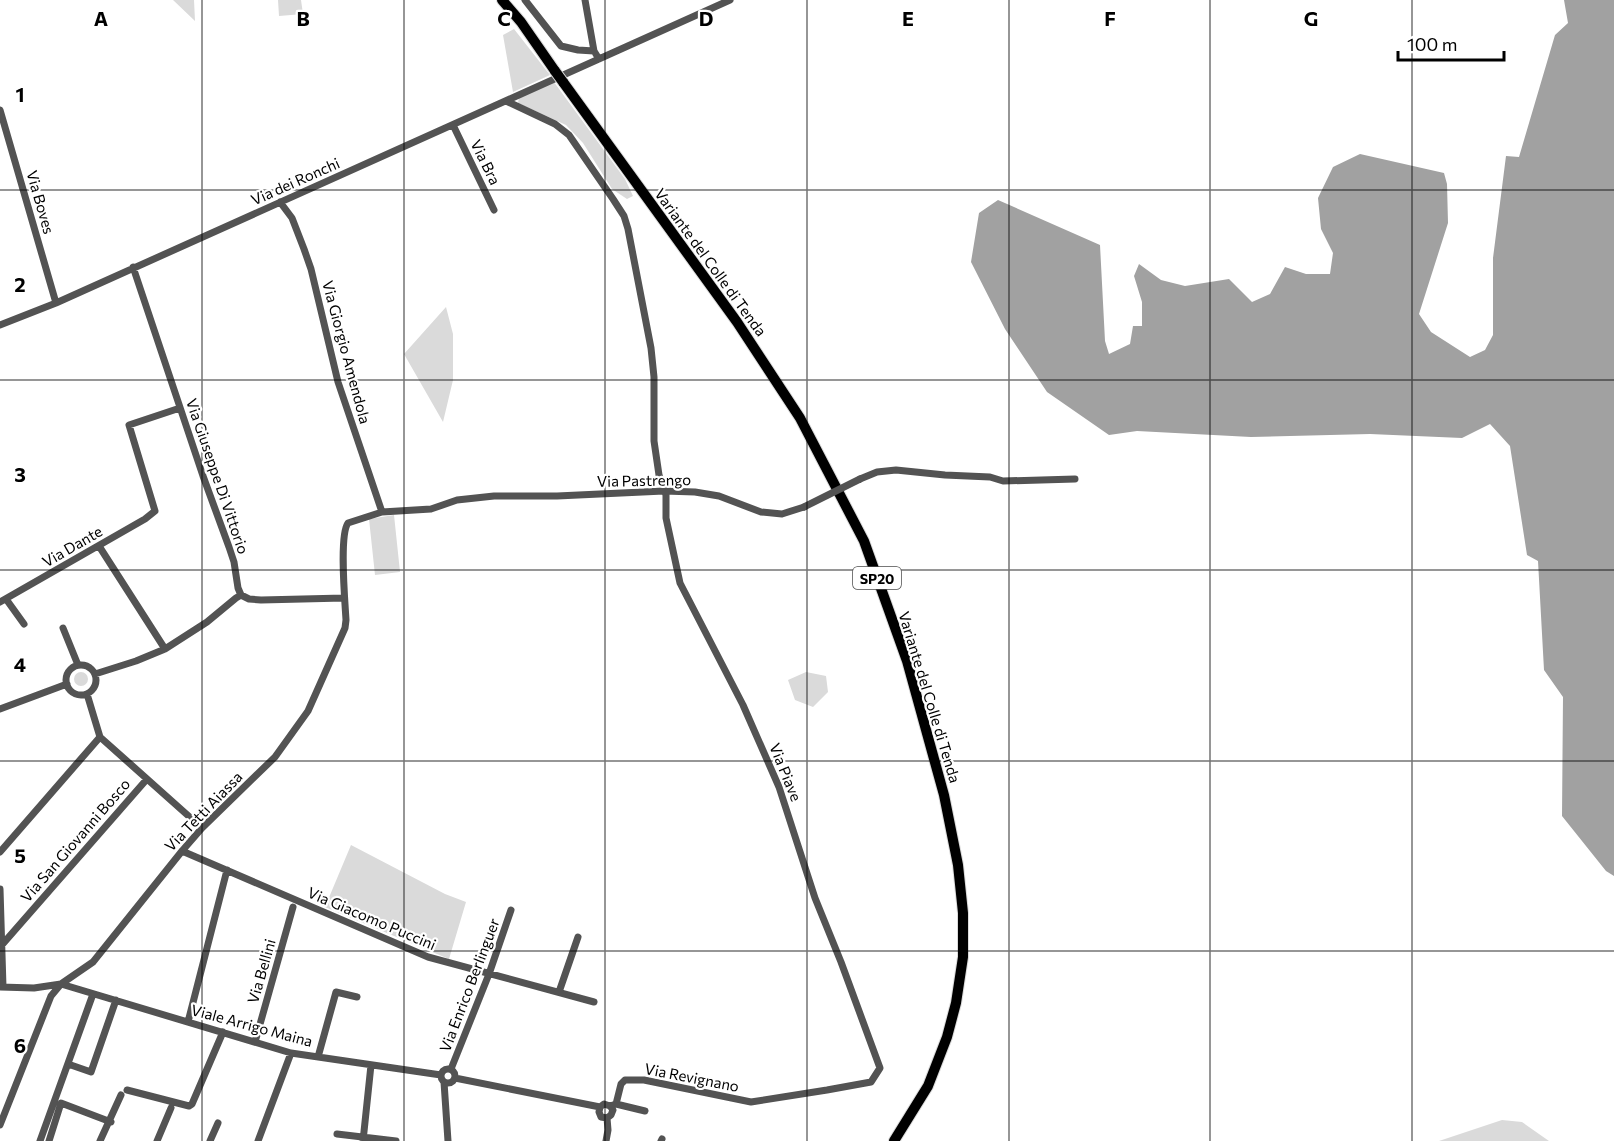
<svg xmlns="http://www.w3.org/2000/svg" width="1614" height="1141" font-family="Commissioner,sans-serif">
  <style>
    .green { fill: #dadada }
    .water { fill: #a1a1a1 }
    .lines { fill: none; stroke-linecap: round; stroke-linejoin: round }
    .primary-casing { stroke: #dbdbdb; stroke-width: 12 }
    .minor { stroke: #535353; stroke-width: 7 }
    .primary { stroke: #000; stroke-width: 10 }
    .primary-bridge-casing { stroke: #dbdbdb; stroke-width: 12; stroke-linecap: butt }
    .minor-bridge { stroke: #535353; stroke-width: 7 }
    .primary-bridge { stroke: #000; stroke-width: 10 }
    .grid { fill: none; stroke: #000; stroke-width: 1.5; stroke-opacity: 0.55 }
    .labels { text-anchor: middle; dominant-baseline: central; stroke-width: 4.5; stroke-linejoin: round; paint-order: stroke }
    .shield { fill: #fff; stroke: #4c4c4c; stroke-width: 1.5 }
    .shield-label { font-size: 14px; font-weight: bold; fill: #000 }
    .street-label { font-size: 15px; fill: #000; stroke: #fff }
    .grid-label { font-size: 20px; text-anchor: middle; font-weight: bold; fill: #000; stroke: #fff; stroke-width: 4.5; stroke-linejoin: round; paint-order: stroke }
  </style>
  <rect width="100%" height="100%" fill="#fff"/>
  <!-- green -->
  <path class="green" d="M173 0H194L195 21Z
    M278 0H301L303 14 279 16Z
    M514 29 550 75 513 92 503 35Z
    M554 82 625 179 633 196 627 199 612 189 583 143 566 125 518 103 519 97Z
    M446 307 453 334V380L443 422 404 354Z
    M394 515 400 572 375 575 369 519Z
    M74 679a7 7 0 1 1 14 0a7 7 0 1 1-14 0Z
    M806 672 826 676 828 692 813 707 795 700 788 680Z
    M351 845 445 894 466 902 449 959 325 907Z
    M1502 1120 1522 1122 1549 1141H1439Z"/>
  <!-- water -->
  <path class="water" d="M1564 0H1614V876L1606 871 1562 816 1563 697 1544 670 1538 561 1527 555 1510 446 1490 424 1462 438 1370 434 1251 437 1137 431 1109 435 1047 392 1005 329 971 262 979 213 998 200 1100 245 1105 341 1109 354 1130 344 1133 326H1142V302L1134 276 1139 264 1161 280 1185 286 1229 279 1252 302 1270 294 1285 267 1306 274H1330L1333 253 1321 229 1318 198 1333 167 1360 154 1444 173 1447 184 1448 223 1419 314 1431 332 1470 357 1485 350 1493 335V258L1506 156 1519 157 1555 35 1568 23Z"/>
  <g class="lines">
    <!-- primary casing -->
    <g class="primary-casing">
      <path id="primary" d="M502 0 521 22 555 71
        M563 82 737 322 800 418 864 541 907 661 944 795 958 865 963 913V957L956 1003 947 1037 928 1086 894 1141"/>
    </g>
    <!-- minor -->
    <path class="minor" d="M525 0 561 46 578 50 594 51 599 59
      M585 0 594 51
      M506 101 555 124 569 135 613 199 624 216 628 229 651 348 654 377V441L659 475 666 495V518L680 583 743 705 779 787 815 898 841 962 880 1068 871 1082 827 1090 751 1102 644 1080H625L621 1084 616 1104 610 1106
      M0 110 56 303
      M453 125 494 210
      M280 202 292 218 304 249 311 269 338 382 382 512
      M133 267 203 476 229 547 234 562 238 588 241 595 249 599 261 600 344 598
      M0 325 56 303 730 0
      M860 479 877 472 896 470 945 475 990 477 1003 481 1075 479
      M6 599 24 624
      M0 602 145 519 155 511 129 425 180 408
      M63 628 78 665
      M165 649 207 622 236 598 241 595
      M66 680a15 15 0 1 1 30 0a15 15 0 1 1-30 0Z
      M95 674 136 661 165 649 99 546
      M87 694 100 737
      M0 709 67 684
      M100 737 202 828
      M182 851 428 957 594 1002
      M0 852 100 737
      M0 889 3 987
      M1 946 147 779
      M0 987 34 988 61 984 291 1053 441 1075
      M559 992 578 937
      M188 1022 227 870
      M255 1042 293 907
      M318 1057 336 992 357 997
      M68 1064 91 1072 116 1000
      M441 1076a7 7 0 1 1 14 0a7 7 0 1 1-14 0Z
      M451 1069 489 974 511 910
      M455 1078 600 1107 604 1104 610 1106 613 1110 611 1115 607 1118 601 1117 599 1112 600 1107
      M444 1082 448 1141
      M127 1090 189 1106 192 1104 223 1032
      M616 1104 645 1111
      M0 1125 51 996 61 984 93 962 182 851 202 828 275 757 308 711 345 628 346 620C345 602 339 535 348 523L382 512 431 509 457 500 494 496H557L664 491 695 492 719 496 761 512 782 514 804 507
      M337 1134 396 1141
      M40 1141 93 994
      M49 1141 61 1103 111 1122
      M100 1141 121 1095
      M157 1141 171 1108
      M210 1141 218 1123
      M258 1141 291 1053
      M363 1141 371 1065
      M606 1141 608 1130 607 1118
      M661 1141 662 1139"/>
    <!-- primary -->
    <use href="#primary" class="primary"/>
    <!-- primary-bridge casing -->
    <g class="primary-bridge-casing">
      <path id="primary-bridge" d="M555 71 563 82"/>
    </g>
    <!-- minor-bridge -->
    <path class="minor-bridge" d="M804 507 860 479"/>
    <!-- primary-bridge -->
    <use href="#primary-bridge" class="primary-bridge"/>
  </g>
  <!-- grid -->
  <path class="grid" d="M202 0V1141M404 0V1141M605 0V1141M807 0V1141M1009 0V1141M1210 0V1141M1412 0V1141M0 190H1614M0 380H1614M0 570H1614M0 761H1614M0 951H1614"/>
  <g class="labels">
    <!-- shield labels -->
    <rect class="shield" x="853" y="567" width="48" height="22" rx="4.5"/>
    <g class="shield-label">
      <text x="877" y="578">SP20</text>
    </g>
    <!-- street labels -->
    <g class="street-label">
      <text transform="translate(486 162) rotate(64)">Via Bra</text>
      <text transform="translate(295 181) rotate(-24)">Via dei Ronchi</text>
      <text transform="translate(41 202) rotate(74)">Via Boves</text>
      <text transform="translate(711 262) rotate(54)">Variante del Colle di Tenda</text>
      <text transform="translate(347 352) rotate(75)">Via Giorgio Amendola</text>
      <text transform="translate(218 476) rotate(71)">Via Giuseppe Di Vittorio</text>
      <text transform="translate(644 480) rotate(-1)">Via Pastrengo</text>
      <text transform="translate(72 546) rotate(-30)">Via Dante</text>
      <text transform="translate(930 697) rotate(73)">Variante del Colle di Tenda</text>
      <text transform="translate(786 772) rotate(68)">Via Piave</text>
      <text transform="translate(203 811) rotate(-46)">Via Tetti Aiassa</text>
      <text transform="translate(75 840) rotate(-49)">Via San Giovanni Bosco</text>
      <text transform="translate(372 918) rotate(23)">Via Giacomo Puccini</text>
      <text transform="translate(261 971) rotate(-74)">Via Bellini</text>
      <text transform="translate(469 985) rotate(-69)">Via Enrico Berlinguer</text>
      <text transform="translate(252 1025) rotate(15)">Viale Arrigo Maina</text>
      <text transform="translate(692 1077) rotate(11)">Via Revignano</text>
    </g>
  </g>
  <g class="grid-label">
    <text x="101" y="26">A</text>
    <text x="303" y="26">B</text>
    <text x="504" y="26">C</text>
    <text x="706" y="26">D</text>
    <text x="908" y="26">E</text>
    <text x="1110" y="26">F</text>
    <text x="1311" y="26">G</text>
    <text x="20" y="102">1</text>
    <text x="20" y="292">2</text>
    <text x="20" y="482">3</text>
    <text x="20" y="672">4</text>
    <text x="20" y="863">5</text>
    <text x="20" y="1053">6</text>
  </g>
  <!-- scale -->
  <path d="M1398 51v9h106v-9" fill="none" stroke="#000000" stroke-width="3"/>
  <text x="1407" y="51" font-size="18" fill="#000000" stroke="#ffffff" stroke-width="4.5" paint-order="stroke">100 m</text>
</svg>
